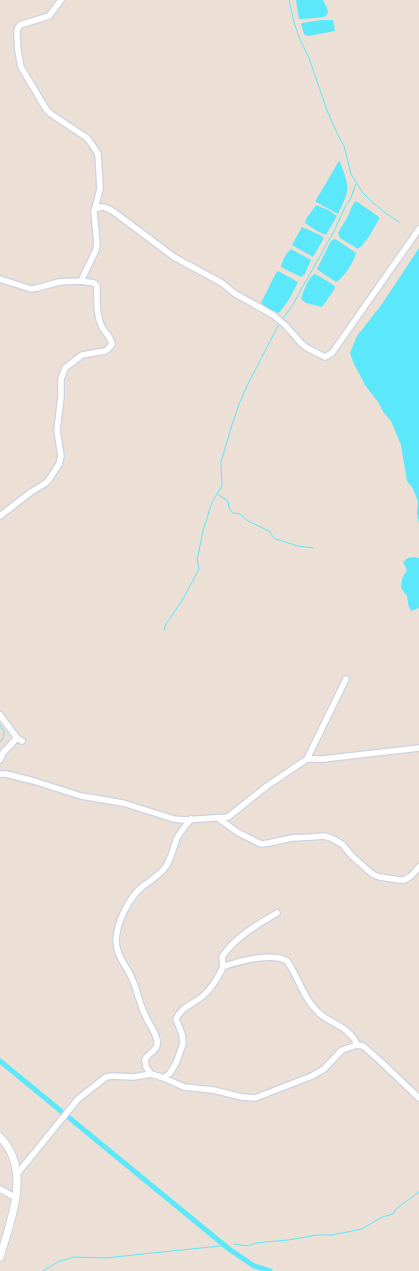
<svg xmlns="http://www.w3.org/2000/svg" width="419" height="1271" font-family="'Exo 2',sans-serif">
  <style>
    .water { fill: #5ce8fb }
    .lines { fill: none; stroke-linecap: round; stroke-linejoin: round }
    .stream { stroke: #5ce8fb; stroke-width: 1 }
    .canal { stroke: #5ce8fb; stroke-width: 5 }
    .minor-casing { stroke: #cbd3e2; stroke-width: 8 }
    .tertiary-casing { stroke: #cbd3e2; stroke-width: 9 }
    .minor { stroke: #fff; stroke-width: 5.5 }
    .tertiary { stroke: #fff; stroke-width: 7 }
  </style>
  <rect width="100%" height="100%" fill="#ebdfd6"/>
  <!-- water -->
  <path class="water" d="M296 0H323L327 8 328 13 324 17 303 19H299Z
    M321 20H333L335 31 308 36 304 34 301 24 302 23Z
    M339 161 340 162C350 188 350 189 338 214L316 202V200Z
    M356 201 379 217V219C373 230 367 242 358 249L340 238 338 233 348 216 353 204Z
    M316 205 328 210 337 216 326 235 317 231 305 223 306 219Z
    M302 227 320 235 324 238 313 257 292 245Z
    M335 239 356 253C354 262 343 279 336 282L318 270 317 269 331 241Z
    M419 248V524L417 513 418 501 412 487 407 481 401 445 391 421 384 413 378 402 365 385 354 364 350 353 357 336 382 304Z
    M291 249 311 260 305 274 301 277 281 267C282 261 286 253 291 249Z
    M278 271 298 282 290 298 279 313 270 310 261 303 276 273Z
    M314 274 319 276 335 286 334 290 322 307 306 303 301 299C303 292 308 279 314 274Z
    M413 557 419 558V608L411 611 408 604 407 596 401 588 402 579 407 570 403 562 408 558Z"/>
  <g class="lines">
    <!-- stream -->
    <path class="stream" d="M289 0 294 22 299 37 309 58 328 113 338 135 344 146 351 174 363 193 369 199 384 212 399 222
      M282 320 292 306 334 231 346 205 350 200 356 184
      M219 495 228 501 229 508 233 513 240 514 248 521 269 531 273 537 276 539 298 546 313 548
      M164 630 166 624 183 599 199 569 197 560 203 531 212 502 222 486 221 462 232 425 239 404 248 384 279 324
      M0 725C5 732 6 736 0 742
      M234 1244 248 1246 255 1243 288 1240 317 1235H332L362 1229 382 1217 393 1214 396 1209 419 1192
      M43 1271 58 1262 74 1257 105 1258 220 1246"/>
    <!-- canal -->
    <path class="canal" d="M0 1061 229 1249 254 1266 270 1271"/>
    <!-- minor casing -->
    <g class="minor-casing">
      <path id="minor" d="M95 209C102 205 108 208 114 212L174 257 222 283 234 293 273 315 285 325 301 343 307 348 325 357 332 353 419 229
        M0 279 31 289 37 288 59 282 81 281 96 250 97 244 94 212 100 189 98 154 91 143 87 138 51 114 46 109 21 67 18 51 17 34V30L20 25 49 16 61 0
        M0 516 31 492 46 483 50 478 59 464 61 456 57 430 61 397V379L65 368 82 355 105 351 108 349 112 344C111 337 105 333 102 327 96 315 97 299 97 286L94 283 81 281
        M0 715 17 738 22 741
        M307 759H323L419 748
        M0 760 3 753 17 738
        M0 774H6L34 781 81 796 123 803 174 819 184 820 228 817 267 786 307 759 346 679
        M218 818 237 832 261 844 269 843 292 838 311 837 324 836 331 838 342 844 352 856 370 872 374 875 380 877 399 880H404L411 876 419 867
        M223 967 222 957C235 937 257 925 277 913
        M151 1074 146 1067 145 1059C148 1054 156 1051 157 1045 159 1036 149 1025 146 1017 140 1006 138 993 133 981 128 967 116 957 116 940 117 922 129 897 143 886 150 881 158 876 164 869 171 861 173 848 177 838 181 831 186 825 191 819
        M164 1078 170 1073 176 1063 183 1044 182 1034 176 1019C181 1007 195 1003 204 995 213 987 218 977 223 967 238 961 274 952 287 961 299 978 303 998 318 1012 330 1024 351 1027 357 1045
        M17 1174 78 1099 106 1077 112 1076 133 1077 151 1074 164 1078 184 1087 213 1090 242 1097 255 1098 312 1076 324 1069 342 1050 357 1045 363 1046 378 1059 419 1098
        M0 1189 16 1198"/>
    </g>
    <!-- tertiary casing -->
    <g class="tertiary-casing">
      <path id="tertiary" d="M0 1137C32 1170 11 1219 0 1257"/>
    </g>
    <!-- minor -->
    <use href="#minor" class="minor"/>
    <!-- tertiary -->
    <use href="#tertiary" class="tertiary"/>
  </g>
</svg>
